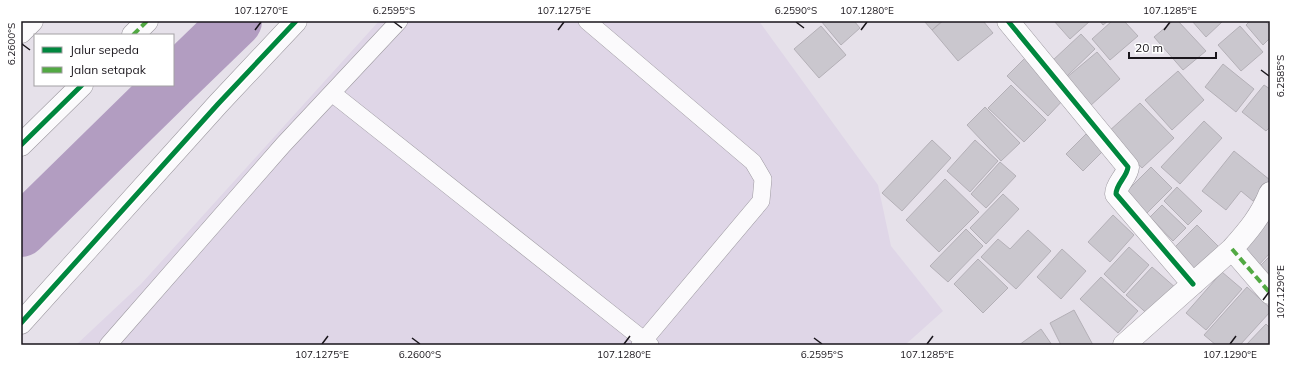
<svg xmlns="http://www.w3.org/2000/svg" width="1291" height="366" font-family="Mulish,sans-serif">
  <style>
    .built { fill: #dfd6e7 }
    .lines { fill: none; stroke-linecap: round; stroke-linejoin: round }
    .river { stroke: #b29dc1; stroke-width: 52 }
    .building { fill: #cac7ce; stroke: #b4b0b7 }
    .lane-casing { stroke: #9c989f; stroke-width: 18 }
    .street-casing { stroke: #9c989f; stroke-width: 23 }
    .lane { stroke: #fbfafc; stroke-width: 17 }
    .street { stroke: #fbfafc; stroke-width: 22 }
    .quiet { stroke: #52a943; stroke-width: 4; stroke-dasharray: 8 4; stroke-linecap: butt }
    .cycleway-casing { stroke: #fff; stroke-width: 8 }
    .cycleway { stroke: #00873e; stroke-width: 5 }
    .ticks { fill: none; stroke: #19151b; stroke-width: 1.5 }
    .neatline { fill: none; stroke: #19151b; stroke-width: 1.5 }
    .ticks-label { font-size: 10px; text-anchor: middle; fill: #19151b }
  </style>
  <rect width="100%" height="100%" fill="#e6e1ea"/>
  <!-- built -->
  <path class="built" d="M379 21H759L878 185 891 246 943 311 905 345H76L141 284Z"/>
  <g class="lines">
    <!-- river -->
    <path class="river" d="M173 82 236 21
      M21 231 170 85"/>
  </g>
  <!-- building -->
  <path class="building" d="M821 21H854L860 28 841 45Z
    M924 21H942L932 30Z
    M943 21H983L993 33 958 61 932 30Z
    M1054 21H1090L1070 39Z
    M1100 21H1108L1103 25Z
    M1112 21H1124L1138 36 1110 60 1092 39Z
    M1173 21H1178L1206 51 1183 70 1154 37Z
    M1192 21H1223L1206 37Z
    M1250 21H1265L1270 26V38L1263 45 1246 25Z
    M821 26 846 55 819 78 794 49Z
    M1240 26 1263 52 1241 71 1218 45Z
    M1081 34 1095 49 1066 77 1052 61Z
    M1097 52 1120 79 1090 106 1066 78Z
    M1025 58 1066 97 1048 116 1007 76Z
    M1223 64 1254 89 1236 112 1205 87Z
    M1178 71 1204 100 1172 130 1145 100Z
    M1011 85 1046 120 1024 142 988 108Z
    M1264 85 1270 89V127L1266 131 1242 112Z
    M1140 103 1174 138 1142 168 1108 132Z
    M985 107 1020 143 1001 161 967 125Z
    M1204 121 1222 138 1180 184 1161 167Z
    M1086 134 1103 151 1083 171 1066 154Z
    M932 140 951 158 902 211 882 193Z
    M975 140 998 161 970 192 947 171Z
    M1234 151 1270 180 1253 201 1241 191 1226 210 1202 191Z
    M1000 162 1016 176 986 208 971 194Z
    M1151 167 1172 188 1147 213 1126 192Z
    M945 179 979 212 939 252 906 220Z
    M1177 187 1202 211 1188 225 1164 201Z
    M1003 194 1019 209 986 244 970 228Z
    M1162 205 1186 228 1173 241 1150 217Z
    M1113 215 1134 235 1110 262 1088 242Z
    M1270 217V253L1258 266 1239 248Z
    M1197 225 1222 250 1199 273 1174 248Z
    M966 229 983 246 948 282 930 266Z
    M1028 230 1051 251 1016 289 981 257 998 239 1010 249Z
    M1129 247 1149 265 1124 293 1104 274Z
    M1062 249 1086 271 1061 299 1037 277Z
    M1270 256V280L1258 268Z
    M978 259 1008 288 983 313 954 284Z
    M1152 267 1177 289 1151 317 1126 295Z
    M1222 272 1242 289 1206 330 1186 313Z
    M1101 277 1138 311 1118 333 1080 299Z
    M1247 287 1270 308V312L1240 345H1216L1204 335Z
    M1074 310 1093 345H1061L1050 323Z
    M1266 324 1270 328V345H1246Z
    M1041 329 1052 345H1019Z"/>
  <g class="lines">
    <!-- lane casing -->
    <g class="lane-casing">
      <path id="lane" d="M587 21 753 162 763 179 761 201 640 345
        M332 93 650 345
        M108 345 283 145 399 21"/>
    </g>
    <!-- street casing -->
    <g class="street-casing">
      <path id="street" d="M1008 21 1128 167C1127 177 1116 184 1116 194L1193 284
        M21 32 32 21
        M133 35 147 21
        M21 145 82 85
        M1232 249 1270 293
        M21 323 218 104 296 21
        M1124 345 1232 249C1248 231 1261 216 1270 193"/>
    </g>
    <!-- lane -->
    <use href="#lane" class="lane"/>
    <!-- street -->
    <use href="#street" class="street"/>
    <!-- quiet -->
    <path class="quiet" d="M133 35 147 21
      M1232 249 1270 293"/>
    <!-- cycleway casing -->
    <g class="cycleway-casing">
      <path id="cycleway" d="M1008 21 1128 167C1127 177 1116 184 1116 194L1193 284
        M21 145 82 85
        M21 323 218 104 296 21"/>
    </g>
    <!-- cycleway -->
    <use href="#cycleway" class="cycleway"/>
  </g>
  <!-- ticks -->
  <path class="ticks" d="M394 22 402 28M796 22 804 28M255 30 261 22M558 30 564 22M861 30 867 22M1164 30 1170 22M22 44 30 50M1261 70 1269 76M1263 300 1269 292M412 338 420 344M814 338 822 344M322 344 328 336M624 344 630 336M927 344 933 336M1230 344 1236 336"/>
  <!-- border -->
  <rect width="1291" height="366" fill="none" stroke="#ffffff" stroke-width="44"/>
  <!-- legend -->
  <rect x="34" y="34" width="140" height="52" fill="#ffffff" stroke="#a3a1a4"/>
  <rect x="42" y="47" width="20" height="6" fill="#00873e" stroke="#a3a1a4"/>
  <text x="70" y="54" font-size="12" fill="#19151b">Jalur sepeda</text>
  <rect x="42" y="67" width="20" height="6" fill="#52a943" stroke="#a3a1a4"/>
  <text x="70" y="74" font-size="12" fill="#19151b">Jalan setapak</text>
  <!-- scale -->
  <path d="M1129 52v6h87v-6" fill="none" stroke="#19151b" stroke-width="2"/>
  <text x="1135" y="52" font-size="12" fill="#19151b" stroke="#ffffff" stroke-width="3" paint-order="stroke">20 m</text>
  <rect x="22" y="22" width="1247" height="322" class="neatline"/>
  <g class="ticks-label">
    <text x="261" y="14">107.1270°E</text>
    <text x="394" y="14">6.2595°S</text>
    <text x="564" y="14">107.1275°E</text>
    <text x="796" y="14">6.2590°S</text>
    <text x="867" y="14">107.1280°E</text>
    <text x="1170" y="14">107.1285°E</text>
    <text transform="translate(11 44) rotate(-90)" y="4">6.2600°S</text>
    <text transform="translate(1280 76) rotate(-90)" y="4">6.2585°S</text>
    <text transform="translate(1280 292) rotate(-90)" y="4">107.1290°E</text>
    <text x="322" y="358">107.1275°E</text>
    <text x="420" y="358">6.2600°S</text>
    <text x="624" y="358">107.1280°E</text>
    <text x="822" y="358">6.2595°S</text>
    <text x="927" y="358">107.1285°E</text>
    <text x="1230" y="358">107.1290°E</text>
  </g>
</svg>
